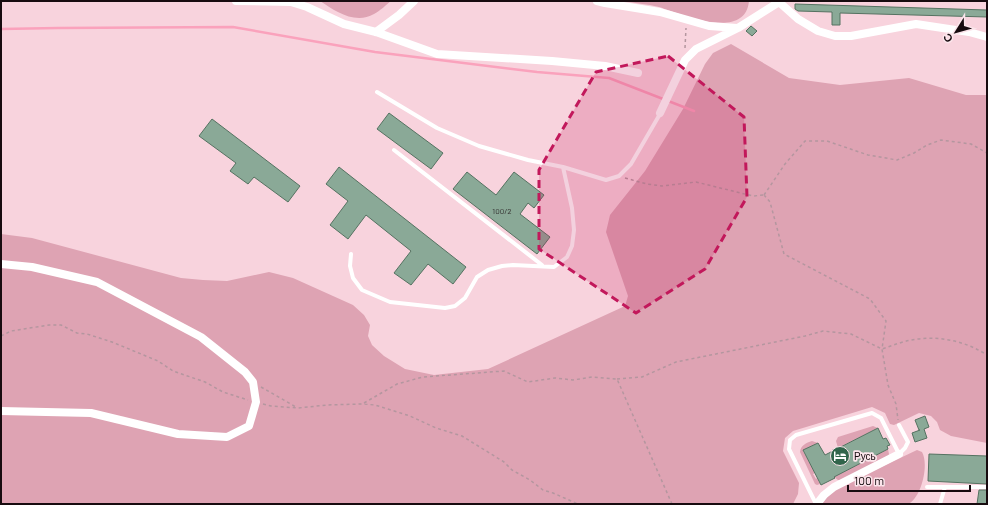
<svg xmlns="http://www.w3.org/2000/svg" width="988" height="505" font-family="Barlow,sans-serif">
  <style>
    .green { fill: #dea3b3 }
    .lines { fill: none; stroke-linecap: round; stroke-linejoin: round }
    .stream { stroke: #faa2bc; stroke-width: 2.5 }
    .building { fill: #8aa997; stroke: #557261 }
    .path { stroke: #b4969f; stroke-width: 1.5; stroke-dasharray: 3 3; stroke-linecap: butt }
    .service { stroke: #fff; stroke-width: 4 }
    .minor { stroke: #fff; stroke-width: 8 }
    .marked { fill: #c2185b; fill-opacity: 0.2; stroke: #c2185b; stroke-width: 3; stroke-dasharray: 8 5; stroke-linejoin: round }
    .labels { text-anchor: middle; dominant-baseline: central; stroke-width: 3.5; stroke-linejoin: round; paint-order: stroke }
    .number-label { font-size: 8px; fill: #343231 }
    .poi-label { font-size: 10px; fill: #170b0f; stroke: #fbe5eb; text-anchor: start }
  </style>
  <rect width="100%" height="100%" fill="#f8d3dd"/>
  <!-- green -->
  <path class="green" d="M320 1H391C386 5 380 11 374 14 355 25 335 11 320 1Z
    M622 1H749C745 42 681 14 659 7 647 4 634 3 622 1Z
    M731 44 789 78 840 85 909 78 966 95H987V443L951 436 940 430 937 422 931 416 919 413 894 425 890 424 885 413 872 407 793 431 785 438 783 451 799 483 798 494 793 504H1V234L32 238 181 278 203 280 227 281 269 272 293 278 353 305 364 315 370 325 368 336 372 345 384 356 405 369 434 375 488 369 625 306 628 296 606 232 610 215 645 171 683 109 705 64 713 53Z
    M873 426 878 428 838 448 836 441 838 437Z
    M812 441 818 443 803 451 815 473 813 474 816 479 817 478 820 484 817 485 815 484 800 452C801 445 806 443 812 441Z
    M888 449 889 454 888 457 842 480H838L834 477Z
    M917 450 922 452C929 464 922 495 910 503L823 504V501L837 488Z"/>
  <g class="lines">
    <!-- stream -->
    <path class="stream" d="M1 29 58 28 233 27 375 52 537 72 609 78 694 111"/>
  </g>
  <!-- building -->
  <path class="building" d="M795 4 987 10V17L840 13V25H832V12L798 11 795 9Z
    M751 26 757 31 752 36 746 31Z
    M389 113 443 153 431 169 377 129Z
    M212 119 300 186 288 202 254 177 248 184 230 171 236 163 199 136Z
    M339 167 466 267 453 284 428 264 411 285 394 273 411 251 366 215 348 239 330 225 348 201 326 184Z
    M467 172 496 195 514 172 544 195 534 208 528 203 520 214 550 237 537 254 453 189Z
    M925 416 929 427 924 429 927 438 915 442 912 433 920 430H919L915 420Z
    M878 428 883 439 886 438 890 445 887 446 888 449 834 477 835 478 821 485 803 450 818 443 825 455Z
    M929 454 987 456V484L928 481Z
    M979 490H987V504H977Z"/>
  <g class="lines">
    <!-- path -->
    <path class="path" d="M685 48 686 28
      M625 178 647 184 662 186 696 182 753 196 764 195
      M764 195 770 202 784 254 870 299 886 321 882 349 888 385 896 404 898 420
      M764 195 785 164 805 141H827L868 155 897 160 914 153 927 145 941 140 971 144 987 153
      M1 336 11 331 49 325H61L77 333 87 334 112 342 158 361 173 371 205 382 223 392 248 400
      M617 379 642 377 676 362 805 336 823 331 851 334 882 349C894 345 906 340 918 339 942 336 967 342 987 355
      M261 387 296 407
      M364 403 397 384 423 377 504 371 528 382 555 378 573 380 592 377 617 379 672 504
      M263 404 271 406 298 408 327 405 363 404 375 405 410 416 436 428 462 436 504 462 512 470 530 480 543 490 553 493 578 504"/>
    <!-- service -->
    <path class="service" d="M377 92 437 128 479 146 528 160 563 167 606 180 619 176 631 164 660 114
      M394 150 542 265
      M351 254 350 266 353 278 362 290 390 302 445 308 455 306 465 298 477 277 488 270 502 266 513 265 554 267 567 257 572 246 574 230 572 208 563 167
      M927 487H987
      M816 504 789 449 790 440 796 435 872 413 881 418 899 454 905 448 908 442 899 425
      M940 504 945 487"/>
    <!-- minor -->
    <path class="minor" d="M236 1 291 2 307 7 344 24 376 32 437 54 552 61 605 66 638 73
      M597 1 605 3 660 12 709 26 737 28
      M376 32 399 15 414 1
      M660 113 685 60 696 49 738 28 779 2 798 19 818 31 835 36H851L916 24 969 32 987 37
      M1 264 32 267 97 282 201 337 245 372 253 382 256 402 249 426 227 437 178 434 91 413 1 411
      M817 504 824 495 834 487 899 454"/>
  </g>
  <!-- marked area -->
  <path class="marked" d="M668 56 744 117 747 197 705 269 636 313 539 249V170L596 72Z"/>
  <!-- icons -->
  <defs>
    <g id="hotel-disc" transform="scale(1)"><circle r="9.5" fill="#31654b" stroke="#fbe5eb"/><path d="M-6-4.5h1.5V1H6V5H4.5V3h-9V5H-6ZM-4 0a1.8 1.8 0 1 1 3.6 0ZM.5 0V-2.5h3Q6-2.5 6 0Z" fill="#fff"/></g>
  </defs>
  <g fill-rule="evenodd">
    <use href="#hotel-disc" x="840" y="456"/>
  </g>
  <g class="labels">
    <!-- number labels -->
    <g class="number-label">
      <text x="502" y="211">100/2</text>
    </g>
    <!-- poi labels -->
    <g class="poi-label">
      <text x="854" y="456">Русь</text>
    </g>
  </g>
  <!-- border -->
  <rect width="988" height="505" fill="none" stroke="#170b0f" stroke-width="4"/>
  <!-- north arrow -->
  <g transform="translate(956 32) rotate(233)" stroke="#fbe5eb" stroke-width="3" paint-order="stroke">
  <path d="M0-3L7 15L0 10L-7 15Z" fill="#170b0f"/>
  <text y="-6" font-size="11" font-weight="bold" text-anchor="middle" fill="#170b0f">С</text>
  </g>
  <!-- scale -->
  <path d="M848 485v6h122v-6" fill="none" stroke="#170b0f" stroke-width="2"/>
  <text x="854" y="485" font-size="12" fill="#170b0f" stroke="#fbe5eb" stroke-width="3" paint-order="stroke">100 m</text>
</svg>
